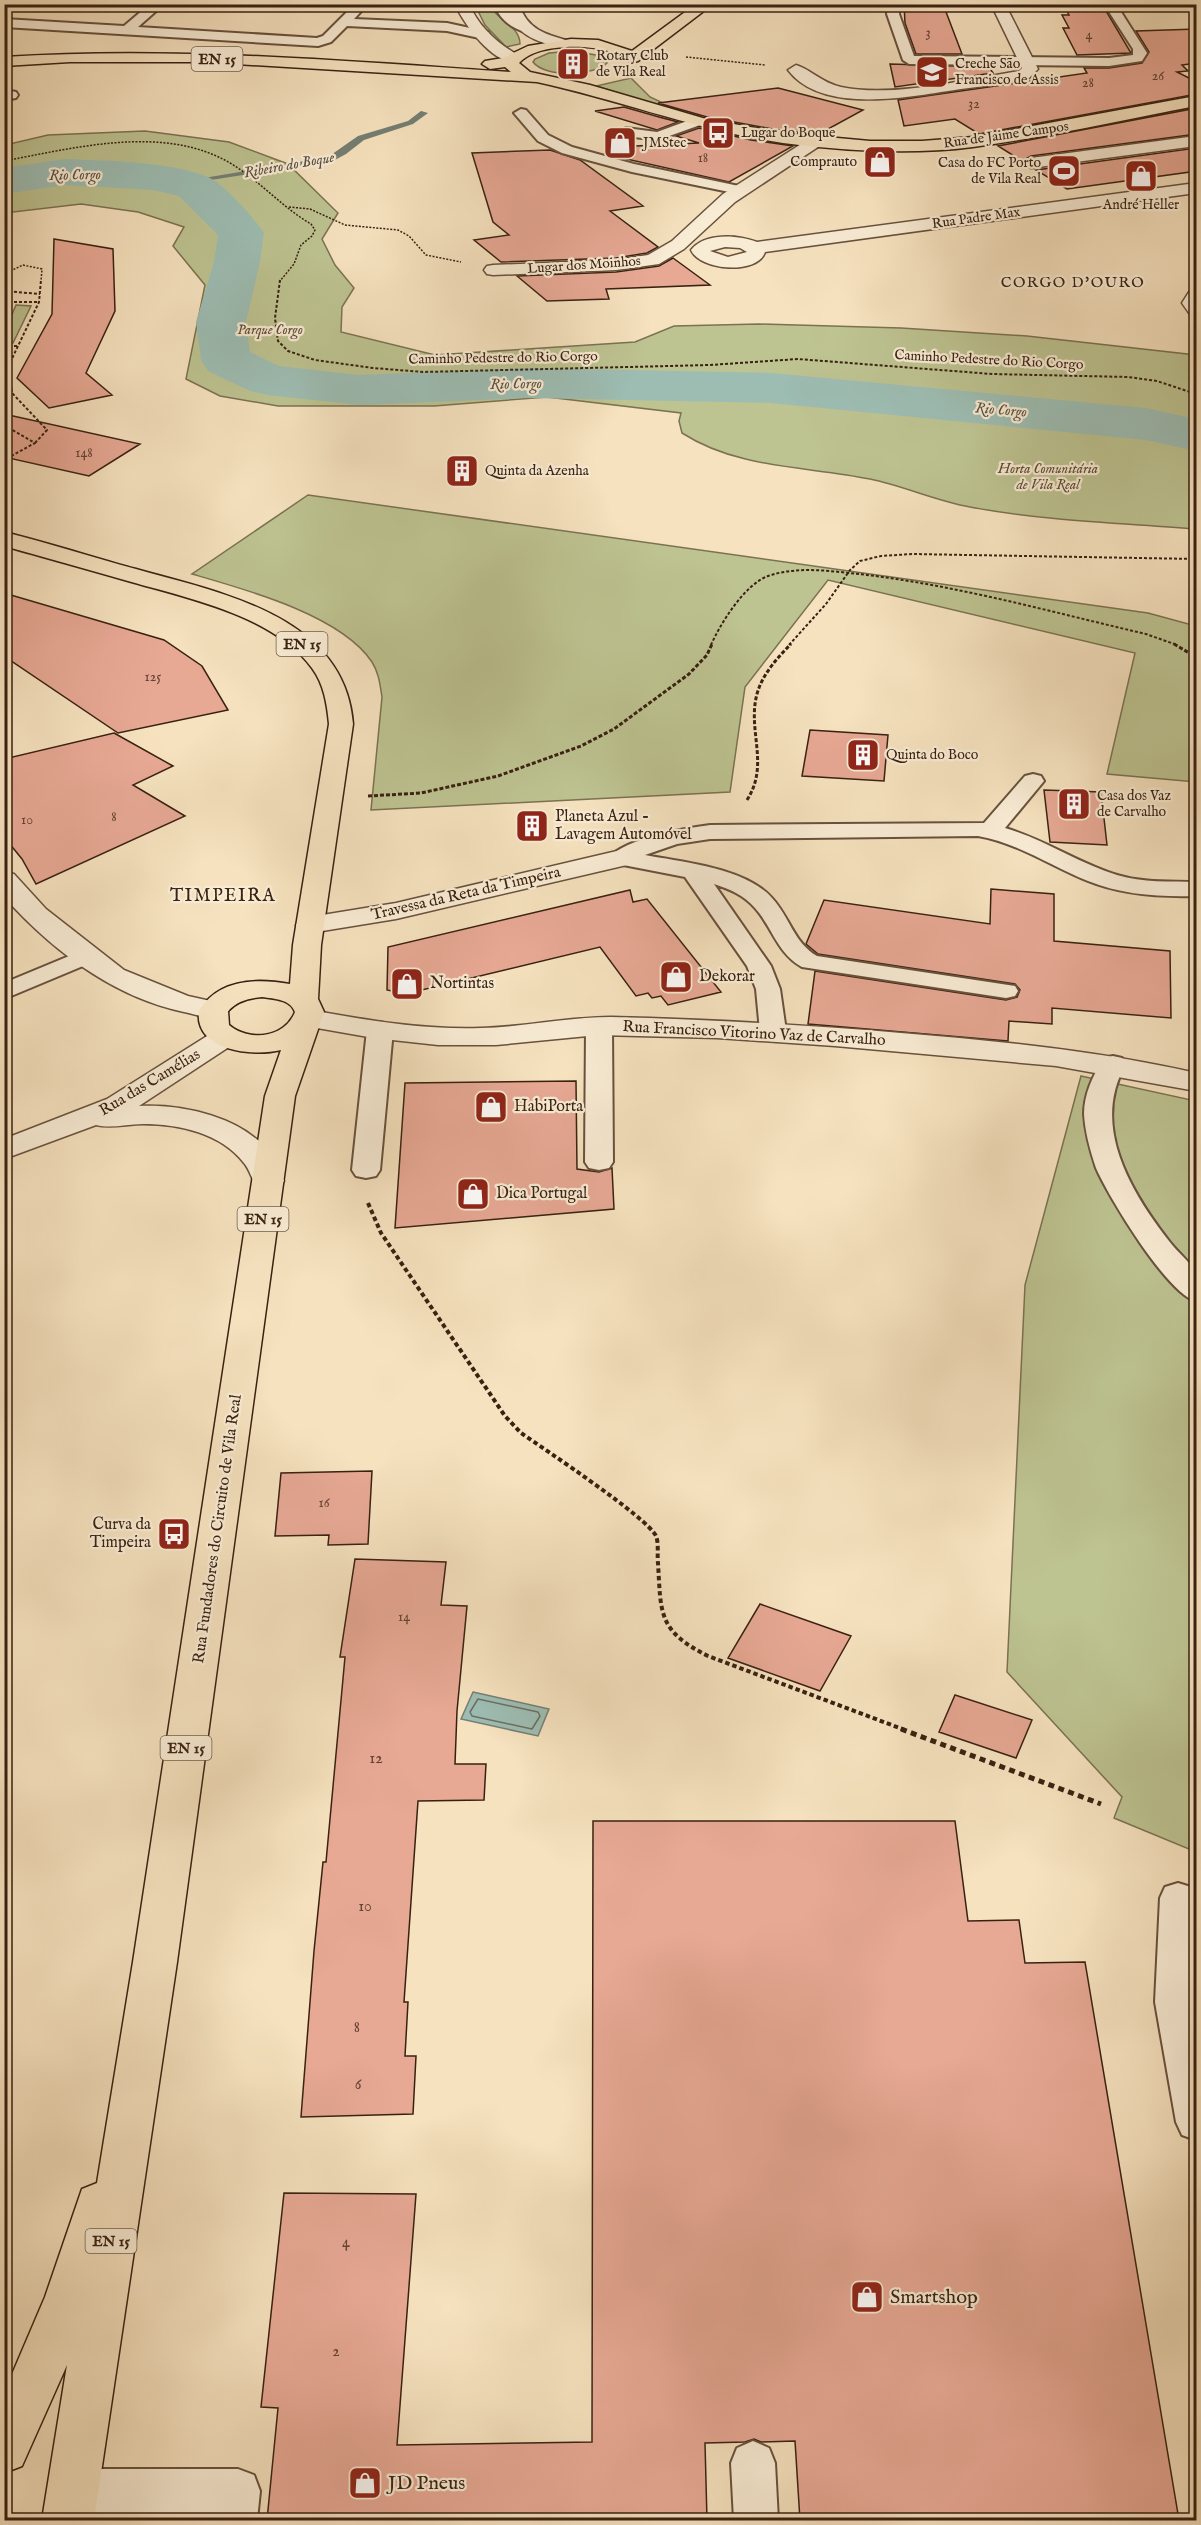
<svg xmlns="http://www.w3.org/2000/svg" width="1201" height="2525" font-family="'IM FELL English',serif">
  <style>
    .green { fill: #bdc391; stroke: #7b7252; stroke-width: 1.5 }
    .water { fill: #9dbdb3; stroke: #757f73; stroke-width: 1.5 }
    .lines { fill: none; stroke-linecap: round; stroke-linejoin: round }
    .shore { stroke: #6b6f62; stroke-width: 1.5 }
    .stream { fill: #757f73; fill-rule: evenodd }
    .river { fill: #9dbdb3; fill-rule: evenodd }
    .building { fill: #e7a894; stroke: #392112; stroke-width: 1.5 }
    .service-casing { stroke: #68513d; stroke-width: 4 }
    .minor-casing { stroke: #68513d; stroke-width: 3 }
    .primary-casing { stroke: #392112; stroke-width: 3 }
    .path-far4 { stroke: #392112; stroke-width: 1.5; stroke-dasharray: 2 1.5; stroke-linecap: butt }
    .path-far3 { stroke: #392112; stroke-width: 2; stroke-dasharray: 3 2; stroke-linecap: butt }
    .path-far2 { stroke: #392112; stroke-width: 3; stroke-dasharray: 4 2; stroke-linecap: butt }
    .path-far1 { stroke: #392112; stroke-width: 4; stroke-dasharray: 4.5 3; stroke-linecap: butt }
    .path { stroke: #392112; stroke-width: 5; stroke-dasharray: 6 4.5; stroke-linecap: butt }
    .service { fill: #f9ecd5; fill-rule: evenodd }
    .minor { fill: #f9ecd5; fill-rule: evenodd }
    .primary { fill: #f6e2bf; fill-rule: evenodd }
    .labels { text-anchor: middle; dominant-baseline: central; stroke-width: 4.5; stroke-linejoin: round; paint-order: stroke }
    .number-label { font-size: 14px; fill: #644332 }
    .far-poi-label { font-size: 14px; fill: #392112; stroke: #f9ecd5; text-anchor: start }
    .far-street-label { font-size: 14px; fill: #392112; stroke: #f9ecd5 }
    .far-park-label { font-size: 14px; font-style: italic; fill: #5a4a32; stroke: #f9ecd5 }
    .shield { fill: #f9ecd5; stroke: #735e4c; stroke-width: 1.5 }
    .shield-label { font-size: 15px; font-weight: bold; fill: #392112 }
    .far-water-label { font-size: 15px; font-style: italic; fill: #575042; stroke: #f9ecd5 }
    .far-neighbourhood-label { font-size: 15px; letter-spacing: 1.5px; fill: #392112; stroke: #f9ecd5 }
    .poi-label { font-size: 16px; fill: #392112; stroke: #f9ecd5; text-anchor: start }
    .street-label { font-size: 16px; fill: #392112; stroke: #f9ecd5 }
    .near-number-label { font-size: 16px; fill: #644332 }
    .neighbourhood-label { font-size: 18px; letter-spacing: 1.5px; fill: #392112; stroke: #f9ecd5 }
    .near-poi-label { font-size: 20px; fill: #392112; stroke: #f9ecd5; text-anchor: start }
  </style>
  <rect width="100%" height="100%" fill="#f6e2bf"/>
  <filter id="stains"><feTurbulence type="fractalNoise" baseFrequency=".00333" numOctaves="4"/><feColorMatrix values="0 0 0 0 .2 0 0 0 0 .09 0 0 0 0 .02 0 0 0 .5 -.17"/></filter>
  <radialGradient id="worn" r=".72"><stop offset=".6" stop-color="#630" stop-opacity="0"/><stop offset="1" stop-color="#630" stop-opacity=".3"/></radialGradient>
  <!-- green -->
  <path class="green" d="M475 5H489C497 20 520 26 520 44L506 47 485 25Z
    M572 51 602 56 607 63C594 76 545 78 533 62L535 59 549 53Z
    M631 78 650 97 684 113 596 86Z
    M145 131 229 142 288 164 338 213 322 239 335 265 354 288 342 307 341 332 435 355 635 342 674 326 759 324 901 328 1027 336 1196 355V529C1121 523 1045 521 970 507 936 501 904 486 870 479 806 466 738 469 682 433L679 421 681 413 547 397 434 406H278L220 396 186 379 205 285 173 246 184 227 138 212 81 204 5 213V145L48 135Z
    M16 305 31 306 13 343H5V331Z
    M308 495 1148 613 1196 626V782L1107 774 1135 653 828 580 745 687 730 792 371 810 382 697C380 685 379 673 372 662 341 615 244 589 192 574Z
    M1081 1076 1196 1101V1852L1114 1818 1122 1797 1007 1672 1025 1285Z"/>
  <!-- water -->
  <path class="water" d="M473 1692 549 1709 538 1736 461 1719Z"/>
  <g class="lines">
    <!-- shore -->
    <path class="shore" d="M478 1699 538 1712 540 1716 532 1729 472 1716 470 1712Z"/>
    <!-- stream -->
    <path class="stream" d="M421 111 428 113 413 124 364 140 346 154 333 161 178 185 174 183 328 157 358 136 408 121Z"/>
    <!-- river -->
    <path class="river" d="M65 159C108 161 168 161 208 177 224 184 254 218 264 233L260 262 246 322 250 352 279 366 359 375 527 368 771 373 1146 408 1196 419V451L1146 440 771 403 527 398 359 405 268 395 250 391 208 371 201 360 196 322 214 262 218 235 179 196 153 190 65 185 4 194V168Z"/>
  </g>
  <!-- building -->
  <path class="building" d="M904 4H943L962 54H916L905 23Z
    M1063 4H1102L1131 53 1077 55 1063 28H1069L1062 15H1069Z
    M1197 29V63L1182 65 1188 71 1177 72 1197 82V94L979 134 955 119 904 126 898 100 1087 73 1084 68H1109L1142 63 1149 52 1136 31Z
    M890 64 989 67 993 73 895 87Z
    M778 88 863 110 819 134 783 131 707 117 658 103Z
    M624 107 659 117 678 122 657 130 595 111Z
    M1197 108V134L1031 156 1022 161 998 146Z
    M699 128 751 140 793 146 729 182 613 156 614 147 699 143 676 136Z
    M1196 148 1197 171 1067 189 1036 170Z
    M550 150 580 160 643 206 610 211 658 247 647 253 616 258 501 262 474 240 509 235 493 222 472 153Z
    M54 239 113 249 115 311 86 373 112 395 49 408 17 378 52 314Z
    M673 258 710 285 606 289 609 299 547 301 517 276 616 272 659 266Z
    M4 414 140 444 89 476 4 457Z
    M4 593 164 640 202 666 228 710 118 733 4 656Z
    M810 730 888 735 884 781 802 776Z
    M114 733 173 766 133 785 185 816 36 884 22 859 4 837V759Z
    M1044 790 1101 792 1107 845 1050 842Z
    M991 889 1054 894V941L1170 951 1171 1018 1052 1008V1024L1009 1021 1008 1041 808 1024 815 971 1006 1000 1017 997 1020 990 1015 984 818 954 806 944 824 900 990 924Z
    M630 890 633 902 647 899 721 992 668 1005 661 996 652 998 648 993 636 996 600 947 405 994 387 990 388 947Z
    M576 1081 577 1169 599 1172 612 1168 614 1209 395 1228 405 1083Z
    M372 1471 368 1544 328 1545 329 1535 275 1536 281 1473Z
    M355 1559 446 1562 441 1605 467 1606 457 1711 455 1764H486L484 1800 418 1801 404 2002H408L405 2056H416L413 2114 301 2117 314 1951 323 1862H326L345 1657H340Z
    M760 1604 851 1636 820 1691 728 1658Z
    M955 1695 1032 1720 1016 1758 939 1732Z
    M593 1821H955L968 1921 1019 1920 1025 1963 1085 1962 1179 2520H800L795 2441 761 2442 754 2439 745 2442 705 2443 707 2520H267L278 2408 261 2407 284 2193 416 2194 397 2445 592 2442Z"/>
  <g class="lines">
    <!-- service casing -->
    <g class="service-casing">
      <path id="service" d="M150 4H164L138 27 317 38 323 36 355 4H368L354 19 447 23 488 32 490 35 484 39 447 31 347 26 331 42 318 46 4 27V19L124 26Z
        M493 4H505L511 15 531 28 525 32C509 27 501 19 493 4Z
        M888 4H900L899 14 914 56 1109 58 1133 55V49L1104 4H1116L1147 53 1142 61 1109 66 909 64 903 60 887 14Z
        M11 91 16 92 18 95 16 98 4 100V92Z
        M521 109 526 110 548 135 572 147 634 164 739 186 746 190 739 194 632 172 562 153 538 141 514 113Z
        M698 117 705 121 703 124 658 140 626 136 619 132 626 128 657 132Z
        M1033 774 1041 776 1044 781 1005 828C1044 839 1078 863 1117 875 1143 883 1170 881 1196 882V896C1160 897 1122 895 1088 881 1051 866 1018 843 978 836L710 839 677 844 645 855C682 862 746 868 772 898 789 916 794 943 817 956L1015 986 1018 991 1015 996 1006 998 802 967C777 953 773 928 755 908 744 895 729 889 714 884L771 966 780 989 786 1031 782 1036 773 1039 764 1036 760 1031 756 989 747 966 685 877 613 863 609 858C623 839 687 828 710 825L984 823 1025 776Z
        M86 949 95 951 98 956 95 961 4 999V983Z
        M599 1018 608 1021 612 1026 613 1162 609 1168 599 1170 589 1168 585 1162 586 1026 590 1021Z
        M380 1022 389 1025 393 1030 380 1170 376 1176 366 1178 356 1176 352 1170 367 1030 371 1025Z
        M1113 1056 1122 1058 1126 1064C1090 1125 1131 1192 1169 1241 1177 1252 1191 1262 1196 1274 1199 1280 1196 1294 1196 1301 1168 1295 1108 1196 1096 1168 1090 1150 1085 1132 1084 1114 1084 1094 1093 1075 1104 1058Z
        M1178 1883 1191 1887 1196 1898 1193 2002 1196 2020V2140L1182 2135 1176 2122 1155 2002 1160 1898 1165 1887Z
        M753 2441 769 2448 775 2463 778 2520H734L731 2463 737 2448Z
        M72 2469H238L254 2475 260 2491 257 2520H213V2513L211 2520H167L168 2513H72L56 2507 50 2491 56 2475Z"/>
    </g>
    <!-- minor casing -->
    <g class="minor-casing">
      <path id="minor" d="M455 4H469C479 27 497 43 518 55L520 58 518 61C494 67 463 23 455 4Z
        M505 4H519C527 30 547 35 570 41L572 44 565 48C537 43 513 34 505 4Z
        M991 4H1005L1038 69 1029 78C1007 84 983 86 961 89 913 96 823 116 788 70L796 65C810 69 822 83 841 87 893 98 966 79 1019 71L1022 68Z
        M1196 136V146L1031 168 1023 163 1031 158Z
        M815 137 823 142 821 145 735 202 684 249 659 264 616 270 493 275 487 274 484 270 487 266 493 265 616 260 648 255 672 241 723 194 809 139Z
        M1196 183V193L765 252C758 275 700 271 691 250 705 232 738 235 757 242ZM725 247 740 248 747 252 728 257 710 251Z
        M1196 290V315L1189 313 1182 303 1189 292Z
        M621 850 631 852 634 858 631 864 396 919 310 933 300 931 296 925 300 919 310 917 396 903Z
        M4 872 14 874 46 909 124 970 188 996 224 1004 229 1010 224 1016C210 1020 198 1015 184 1012 113 997 52 950 4 897Z
        M310 1010C366 1020 423 1030 481 1028 525 1027 567 1017 611 1017 708 1019 804 1025 901 1033 1000 1041 1099 1051 1196 1073V1091L1056 1066 835 1046 717 1038 598 1035 496 1045H438L374 1038 300 1025 295 1019 300 1013Z
        M225 1028 235 1031 240 1037 235 1043 139 1106C184 1104 243 1117 272 1155 277 1163 280 1172 284 1181L279 1188 268 1191 257 1188C252 1180 250 1170 244 1163 221 1133 179 1124 143 1124 127 1124 111 1129 96 1125L4 1159V1139L107 1099 215 1031Z"/>
    </g>
    <!-- primary casing -->
    <g class="primary-casing">
      <path id="primary" d="M696 4H713L638 61C627 64 619 55 608 51 584 44 536 44 519 63L530 72 590 85 706 119 783 133 870 141H922L973 137 1196 96V106C1123 120 1048 137 973 147 911 155 845 151 783 143 699 131 620 100 537 82L203 62H70L4 66V57C174 46 342 61 511 72L505 67 490 69 482 64 485 61 503 58 528 46 571 39 598 40 632 51Z
        M4 532C49 543 92 557 136 569 221 593 345 616 353 724L321 945 318 999 324 1012 295 1096 177 1962 94 2520H42L67 2365 22 2466 4 2473V2393L45 2297 82 2189 97 2183 133 1962 265 1096 281 1050C253 1057 194 1051 199 1011 218 979 257 978 290 984L293 945 329 724C327 704 324 684 312 668 273 615 187 598 128 581 87 569 46 558 4 546ZM262 997C275 999 290 999 295 1012 285 1038 249 1042 229 1025L228 1011C237 1001 249 998 262 997Z"/>
    </g>
    <!-- path-far4 -->
    <path class="path-far4" d="M686 57 765 65
      M4 161C74 148 164 124 230 163 259 180 283 208 311 224L315 230 312 236 301 245 294 264 280 281
      M289 207 310 209 345 225 398 230 409 236 426 255 461 262
      M4 274 23 265 42 269 41 281"/>
    <!-- path-far3 -->
    <path class="path-far3" d="M280 280 275 318 278 341 288 351 315 360 373 368 423 372 710 365 798 359 992 374 1128 377 1157 381 1196 394
      M4 291 40 294
      M4 302H39
      M4 346H18
      M4 425 35 443 4 460
      M35 443 47 430 12 393 8 367 39 302 41 280
      M711 645C720 624 745 584 768 576 797 566 830 571 859 574 956 585 1051 612 1146 634L1177 645
      M789 645 826 604 850 570 860 561 881 556 912 554 1196 559"/>
    <!-- path-far2 -->
    <path class="path-far2" d="M1174 644 1196 657
      M368 796 421 793 498 776 581 746 614 729 689 674 707 655 712 644
      M747 800C770 764 747 731 757 694 762 675 777 658 791 644"/>
    <!-- path-far1 -->
    <path class="path-far1" d="M368 1203 381 1233 505 1416 521 1433C544 1449 648 1518 656 1536 659 1543 657 1556 658 1563 661 1614 658 1631 708 1656L905 1730"/>
    <!-- path -->
    <path class="path" d="M901 1729 1101 1804"/>
    <!-- service -->
    <use href="#service" class="service"/>
    <!-- minor -->
    <use href="#minor" class="minor"/>
    <!-- primary -->
    <use href="#primary" class="primary"/>
  </g>
  <!-- icons -->
  <defs>
    <g id="building-square" transform="scale(1.725)"><rect x="-9" y="-9" width="18" height="18" rx="4" fill="#8f2418" stroke="#f9ecd5"/><path d="M-4-6H4V6H1V3H-1V6H-4ZM-2.5-4.3h1.7v1.8h-1.7ZM.8-4.3h1.7v1.8H.8ZM-2.5-1h1.7V.8h-1.7ZM.8-1h1.7V.8H.8Z" fill="#fff"/></g>
    <g id="school-square" transform="scale(1.725)"><rect x="-9" y="-9" width="18" height="18" rx="4" fill="#8f2418" stroke="#f9ecd5"/><path d="M0-5L7-2L0 1L-7-2ZM-4 1L0 2.5L4 1V4Q0 6-4 4Z" fill="#fff"/></g>
    <g id="bus-square" transform="scale(1.725)"><rect x="-9" y="-9" width="18" height="18" rx="4" fill="#8f2418" stroke="#f9ecd5"/><path d="M-5-6H5V4H4V6H2V4H-2V6H-4V4H-5ZM-3.5-4V0h7V-4ZM-3.5 1.2v1.5H-2V1.2ZM2 1.2v1.5H3.5V1.2Z" fill="#fff"/></g>
    <g id="shop-square" transform="scale(1.725)"><rect x="-9" y="-9" width="18" height="18" rx="4" fill="#8f2418" stroke="#f9ecd5"/><path d="M-5-2.5h2.3a2.7 3.5 0 0 1 5.4 0H5L5.5 6h-11ZM-1.5-2.5h3a1.5 2.3 0 0 0-3 0Z" fill="#fff"/></g>
    <g id="stadium-square" transform="scale(1.725)"><rect x="-9" y="-9" width="18" height="18" rx="4" fill="#8f2418" stroke="#f9ecd5"/><path d="M0-5a6.5 5 0 1 0 0 10a6.5 5 0 1 0 0-10ZM-3.5-1.8h7v3.6h-7Z" fill="#fff"/></g>
  </defs>
  <g fill-rule="evenodd">
    <use href="#building-square" x="573" y="64"/>
    <use href="#school-square" x="932" y="72"/>
    <use href="#bus-square" x="718" y="133"/>
    <use href="#shop-square" x="620" y="143"/>
    <use href="#shop-square" x="880" y="162"/>
    <use href="#stadium-square" x="1064" y="171"/>
    <use href="#shop-square" x="1141" y="176"/>
    <use href="#building-square" x="462" y="471"/>
    <use href="#building-square" x="863" y="755"/>
    <use href="#building-square" x="1074" y="804"/>
    <use href="#building-square" x="532" y="826"/>
    <use href="#shop-square" x="676" y="977"/>
    <use href="#shop-square" x="407" y="984"/>
    <use href="#shop-square" x="491" y="1107"/>
    <use href="#shop-square" x="473" y="1194"/>
    <use href="#bus-square" x="174" y="1534"/>
    <use href="#shop-square" x="867" y="2297"/>
    <use href="#shop-square" x="365" y="2483"/>
  </g>
  <g class="labels">
    <!-- number labels -->
    <g class="number-label">
      <text x="928" y="33">3</text>
      <text x="1089" y="35">4</text>
      <text x="1158" y="76">26</text>
      <text x="1088" y="83">28</text>
      <text x="974" y="104">32</text>
      <text x="703" y="158">18</text>
      <text x="84" y="453">148</text>
      <text x="153" y="677">125</text>
      <text x="114" y="817">8</text>
      <text x="27" y="820">10</text>
      <text x="324" y="1503">16</text>
      <text x="404" y="1617">14</text>
    </g>
    <!-- far-poi labels -->
    <g class="far-poi-label">
      <text x="596" y="56">Rotary Club<tspan x="596" dy="16">de Vila Real</tspan></text>
      <text x="955" y="64">Creche São<tspan x="955" dy="16">Francisco de Assis</tspan></text>
      <text x="741" y="133">Lugar do Boque</text>
      <text x="643" y="143">JMStec</text>
      <text x="857" y="162" text-anchor="end">Comprauto</text>
      <text x="1041" y="163" text-anchor="end">Casa do FC Porto<tspan x="1041" dy="16">de Vila Real</tspan></text>
      <text x="1141" y="205" text-anchor="middle">André Heller</text>
      <text x="485" y="471">Quinta da Azenha</text>
      <text x="886" y="755">Quinta do Boco</text>
      <text x="1097" y="796">Casa dos Vaz<tspan x="1097" dy="16">de Carvalho</tspan></text>
    </g>
    <!-- far-street labels -->
    <g class="far-street-label">
      <text transform="translate(1006 135) rotate(-8)">Rua de Jaime Campos</text>
      <text transform="translate(976 218) rotate(-8)">Rua Padre Max</text>
      <text transform="translate(584 265) rotate(-4)">Lugar dos Moinhos</text>
      <text transform="translate(503 358) rotate(-1)">Caminho Pedestre do Rio Corgo</text>
      <text transform="translate(989 360) rotate(3)">Caminho Pedestre do Rio Corgo</text>
    </g>
    <!-- far-park labels -->
    <g class="far-park-label">
      <text x="270" y="330">Parque Corgo</text>
      <text x="1048" y="469">Horta Comunitária<tspan x="1048" dy="16">de Vila Real</tspan></text>
    </g>
    <!-- shield labels -->
    <g class="shield">
      <rect x="191.5" y="47" width="51" height="24" rx="4.5"/>
      <rect x="276.5" y="632" width="51" height="24" rx="4.5"/>
      <rect x="237.5" y="1207" width="51" height="24" rx="4.5"/>
      <rect x="160.5" y="1736" width="51" height="24" rx="4.5"/>
      <rect x="85.5" y="2229" width="51" height="24" rx="4.5"/>
    </g>
    <g class="shield-label">
      <text x="217" y="59">EN 15</text>
      <text x="302" y="644">EN 15</text>
      <text x="263" y="1219">EN 15</text>
      <text x="186" y="1748">EN 15</text>
      <text x="111" y="2241">EN 15</text>
    </g>
    <!-- far-water labels -->
    <g class="far-water-label">
      <text transform="translate(289 165) rotate(-10)">Ribeiro do Boque</text>
      <text transform="translate(75 175) rotate(-1)">Rio Corgo</text>
      <text transform="translate(516 384) rotate(-1)">Rio Corgo</text>
      <text transform="translate(1001 410) rotate(5)">Rio Corgo</text>
    </g>
    <!-- far-neighbourhood labels -->
    <g class="far-neighbourhood-label">
      <text x="1073" y="282">CORGO D'OURO</text>
    </g>
    <!-- poi labels -->
    <g class="poi-label">
      <text x="555" y="817">Planeta Azul -<tspan x="555" dy="18">Lavagem Automóvel</tspan></text>
      <text x="699" y="977">Dekorar</text>
      <text x="430" y="984">Nortintas</text>
      <text x="514" y="1107">HabiPorta</text>
      <text x="496" y="1194">Dica Portugal</text>
      <text x="151" y="1525" text-anchor="end">Curva da<tspan x="151" dy="18">Timpeira</tspan></text>
    </g>
    <!-- street labels -->
    <g class="street-label">
      <text transform="translate(466 894) rotate(-13)">Travessa da Reta da Timpeira</text>
      <text transform="translate(754 1034) rotate(3)">Rua Francisco Vitorino Vaz de Carvalho</text>
      <text transform="translate(150 1083) rotate(-31)">Rua das Camélias</text>
      <text transform="translate(218 1529) rotate(-82)">Rua Fundadores do Circuito de Vila Real</text>
    </g>
    <!-- near-number labels -->
    <g class="near-number-label">
      <text x="376" y="1759">12</text>
      <text x="365" y="1907">10</text>
      <text x="357" y="2028">8</text>
      <text x="358" y="2085">6</text>
      <text x="346" y="2243">4</text>
      <text x="336" y="2352">2</text>
    </g>
    <!-- neighbourhood labels -->
    <g class="neighbourhood-label">
      <text x="223" y="896">TIMPEIRA</text>
    </g>
    <!-- near-poi labels -->
    <g class="near-poi-label">
      <text x="890" y="2297">Smartshop</text>
      <text x="388" y="2483">JD Pneus</text>
    </g>
  </g>
  <!-- margin -->
  <rect width="1201" height="2525" fill="none" stroke="#f6e2bf" stroke-width="24"/>
  <rect x="6" y="6" width="1189" height="2513" fill="none" stroke="#392112" stroke-width="3"/>
  <rect x="12" y="12" width="1177" height="2501" fill="none" stroke="#392112" stroke-width="1.5"/>
  <rect width="100%" height="100%" filter="url(#stains)"/>
  <rect width="100%" height="100%" fill="url(#worn)"/>
</svg>
